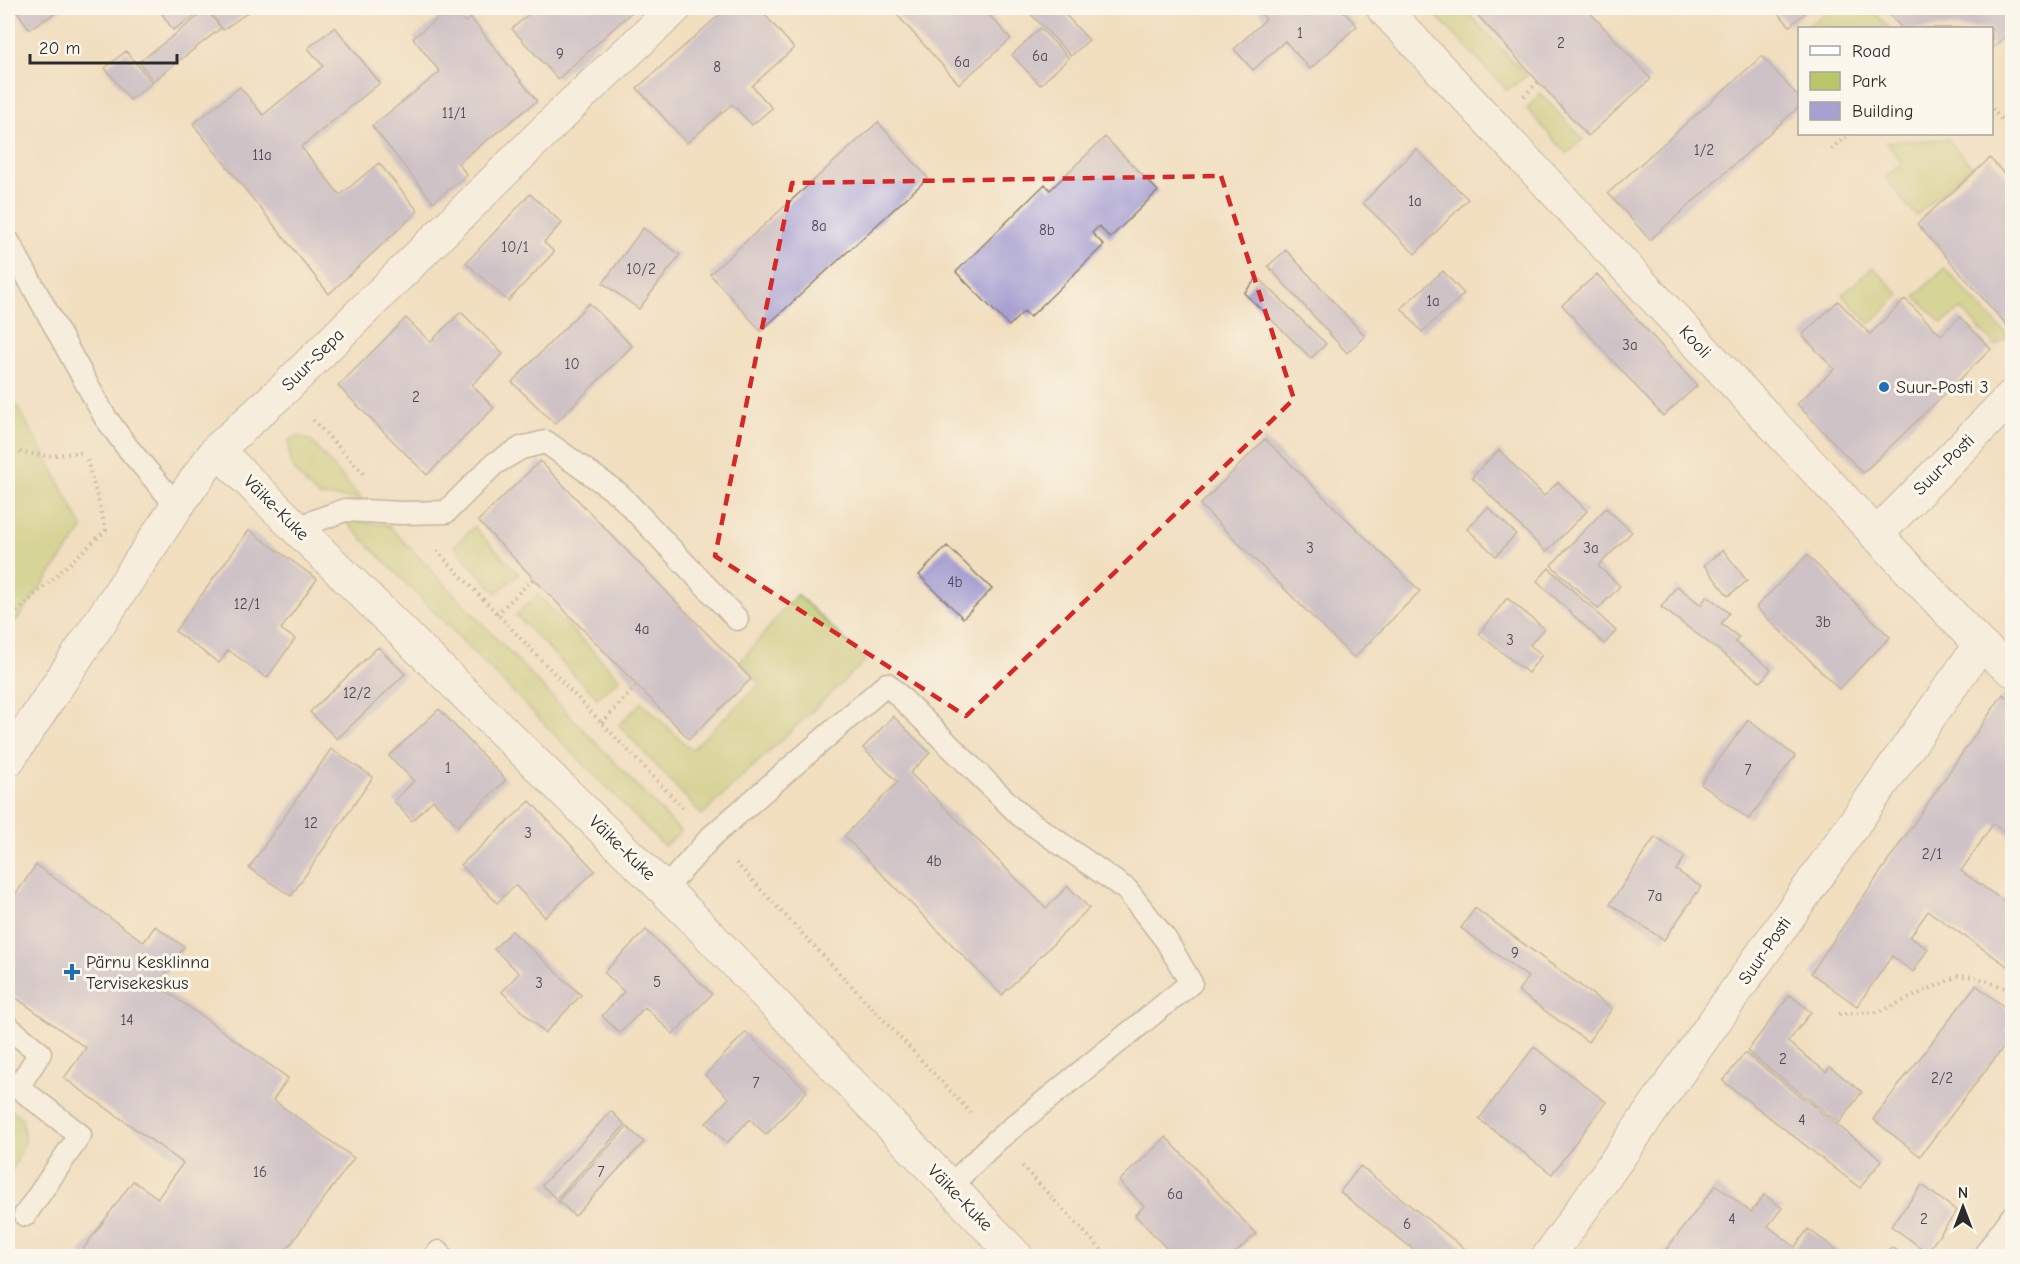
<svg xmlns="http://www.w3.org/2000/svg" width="2020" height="1264" font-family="'Comic Neue',sans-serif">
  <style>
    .green { fill: #b9c769; stroke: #72794a; stroke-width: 1.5 }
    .building { fill: #a7a0d1 }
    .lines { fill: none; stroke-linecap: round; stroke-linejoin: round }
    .service-casing { stroke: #8e8576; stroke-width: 25 }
    .minor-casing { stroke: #8e8576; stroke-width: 35 }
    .path { stroke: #8e8576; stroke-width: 4; stroke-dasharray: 1.5 4.5; stroke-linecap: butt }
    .service { stroke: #fff; stroke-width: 22 }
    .minor { stroke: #fff; stroke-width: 33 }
    .marked { fill: none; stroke: #d62828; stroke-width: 4.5; stroke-dasharray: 12 8; stroke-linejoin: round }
    .poi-dot { fill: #1f6fb2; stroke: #fbf7ec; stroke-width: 2 }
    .labels { text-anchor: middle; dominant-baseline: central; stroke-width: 6; stroke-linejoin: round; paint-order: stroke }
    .number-label { font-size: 15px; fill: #4a4854 }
    .street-label { font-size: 18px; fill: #2b2b2b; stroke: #fbf7ec }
    .poi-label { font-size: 18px; fill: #2b2b2b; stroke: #fbf7ec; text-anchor: start }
  </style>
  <rect width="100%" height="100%" fill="#fbf7ec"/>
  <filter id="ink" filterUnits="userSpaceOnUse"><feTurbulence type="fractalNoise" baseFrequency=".0167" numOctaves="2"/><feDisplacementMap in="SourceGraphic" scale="12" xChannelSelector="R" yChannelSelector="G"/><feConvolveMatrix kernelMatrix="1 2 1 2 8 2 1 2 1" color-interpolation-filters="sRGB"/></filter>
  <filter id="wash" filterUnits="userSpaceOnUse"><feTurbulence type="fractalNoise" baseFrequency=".008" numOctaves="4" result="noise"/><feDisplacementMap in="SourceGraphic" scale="24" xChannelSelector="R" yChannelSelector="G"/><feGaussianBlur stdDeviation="1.35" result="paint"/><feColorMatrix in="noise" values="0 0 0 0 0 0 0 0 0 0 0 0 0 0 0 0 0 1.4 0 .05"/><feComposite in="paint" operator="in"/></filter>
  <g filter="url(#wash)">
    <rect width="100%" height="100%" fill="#f1dfc0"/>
    <!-- green -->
    <path class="green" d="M1429 8H1463L1527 76 1507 90Z
      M1831 8H1871L1889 28H1806Z
      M1540 93 1583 139 1567 154 1527 109Z
      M1947 139 1972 166 1916 216 1885 178 1902 162 1886 142Z
      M1873 267 1900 295 1870 324 1842 295Z
      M1944 268 2008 336 1995 346 1962 309 1942 323 1915 296Z
      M8 392 46 456 83 529 8 632Z
      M298 436 311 441 361 499 318 496C299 477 287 469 289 440Z
      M344 520 388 525 681 832 664 846Z
      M474 527 519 574 496 593 454 546Z
      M797 594 866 660 702 815 619 725 642 702 691 750 760 684 741 661Z
      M538 595 620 679 597 698 516 615Z
      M8 1108 22 1118 25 1141 13 1169 8 1172Z"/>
    <g id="blocks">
      <!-- building -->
      <path class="building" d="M15 8H64L29 29Z
        M158 8H203L205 10 173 30Z
        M207 8H249L251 10 223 30Z
        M451 8H454L465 22 471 18 537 101 458 163 467 175 433 202 372 126 440 72 413 38Z
        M530 8H636L558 79 512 29 533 10Z
        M727 8H759L794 48 752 86 772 108 752 125 732 104 687 143 637 88Z
        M891 8H983L1011 39 959 84Z
        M1025 8H1059L1089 40 1071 56Z
        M1256 8H1340L1357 26 1310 69 1285 41 1253 70 1234 49 1266 19Z
        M1471 8H1586L1651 79 1588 136Z
        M1773 8H1810L1790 26Z
        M1883 8H2012V30L1992 49V28H1902Z
        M207 10 221 28 153 81 139 62Z
        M335 27 380 83 301 147 340 195 379 163 418 211 329 294 193 124 240 87 263 115 323 66 308 48Z
        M1040 28 1069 58 1040 85 1012 55Z
        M126 51 152 83 130 100 105 68Z
        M1762 56 1800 99V106L1650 240 1608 193Z
        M878 122 928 178 761 331 710 274Z
        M1105 137 1158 191 1110 238 1099 226 1092 233 1104 245 1030 317 1024 311 1009 326 956 272 1045 184 1050 190Z
        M1416 149 1468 199 1415 254 1363 203Z
        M1990 158 2012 183V331L1917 224Z
        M530 194 562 223 544 242 554 252 508 301 466 263Z
        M643 228 680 255 639 309 603 283Z
        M1286 250 1365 336 1347 353 1268 266Z
        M1443 271 1464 294 1422 332 1401 308Z
        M1597 274 1697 386 1663 416 1562 305Z
        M1258 277 1326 344 1311 358 1244 293Z
        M1905 299 1941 335 1960 317 1991 349 1863 473 1797 404 1834 369 1802 335 1838 301 1870 334Z
        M589 303 632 346 555 424 512 382Z
        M461 312 503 354 472 385 494 408 427 475 338 386 406 318 430 342Z
        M1265 439 1420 591 1354 658 1200 505Z
        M1499 450 1544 496 1558 482 1587 511 1546 552 1472 477Z
        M540 461 751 679 689 739 478 521Z
        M1488 507 1516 534 1496 556 1467 529Z
        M1606 508 1632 532 1598 566 1620 586 1598 609 1551 565Z
        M249 530 317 579 281 629 295 639 267 678 228 650 219 663 175 631Z
        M947 546 992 589 963 618 919 575Z
        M1723 550 1747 581 1728 596 1704 565Z
        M1807 555 1890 637 1839 689 1756 607Z
        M1549 568 1616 631 1604 644 1537 581Z
        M1677 586 1701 605 1707 596 1729 613 1721 624 1739 637 1735 642 1771 669 1761 682 1661 607Z
        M1507 598 1544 628 1530 645 1542 655 1528 673 1479 634Z
        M378 647 405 674 337 739 310 712Z
        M2003 694 2012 701V837L1993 824 1961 871 2012 907V969L1928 911 1910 937 1928 949 1913 972 1892 956 1857 1006 1811 973Z
        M439 709 506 780 458 826 433 800 412 821 394 801 414 781 389 756Z
        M893 716 930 753 910 773 1046 908 1068 886 1089 908 1002 995 844 836 898 782 863 748Z
        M1748 720 1795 756 1749 819 1701 784Z
        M331 749 373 777 291 896 249 868Z
        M530 801 595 871 545 917 515 885 497 903 461 865Z
        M1655 837 1685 857 1676 870 1701 887 1664 940 1610 904Z
        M36 865 144 942 155 926 184 947 158 985 288 1078 273 1100 354 1158 282 1256H78L133 1181 158 1198 183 1163 64 1078 86 1048 8 992V905Z
        M1475 908 1612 1009 1588 1042 1518 991 1528 977 1461 928Z
        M646 930 712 994 673 1034 645 1007 620 1033 602 1016 624 992 604 972Z
        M512 931 581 995 545 1033 502 992 519 973 494 949Z
        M1976 985 2012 1013V1019L2005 1030 2012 1036 1920 1156 1873 1119Z
        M1790 995 1811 1012 1788 1042 1826 1072 1830 1067 1862 1092 1839 1123 1747 1051Z
        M746 1032 807 1091 766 1135 750 1119 727 1143 706 1123 729 1098 705 1075Z
        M1534 1047 1606 1102 1552 1174 1479 1119Z
        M1745 1053 1882 1160 1860 1188 1723 1081Z
        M611 1111 625 1125 556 1199 542 1185Z
        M627 1127 644 1142 575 1216 558 1201Z
        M1166 1137 1256 1234 1232 1256H1192L1188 1252 1184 1256H1174L1135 1215 1144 1206 1119 1181Z
        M1360 1166 1474 1256H1422L1340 1192Z
        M1716 1185 1751 1212 1764 1195 1782 1208 1768 1226 1795 1247 1808 1229 1845 1256H1661Z
        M1922 1185 1957 1211 1927 1252 1891 1226Z
        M1892 1247 1904 1256H1885Z"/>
    </g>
  </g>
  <g filter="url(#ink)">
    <use href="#blocks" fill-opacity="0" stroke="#8e8576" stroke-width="1.5"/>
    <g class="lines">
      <!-- service casing -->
      <g class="service-casing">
        <path id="service" d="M8 241 105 417 127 447 177 506
          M296 528 345 510 401 513 446 512 494 464 521 448 546 442 619 494 737 619
          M664 890 711 837 887 684 1021 816 1127 890 1166 940 1191 983 997 1140 949 1187
          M8 1027 40 1053 18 1087 80 1135 25 1215
          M435 1256 439 1252
          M1984 1256 2012 1217"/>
      </g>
      <!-- minor casing -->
      <g class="minor-casing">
        <path id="minor" d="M1383 8 1980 645 2012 670
          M217 450 689 914 1016 1256
          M1876 535 2012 396
          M8 760 177 506 217 450 283 390 574 102 675 8
          M1549 1256 1980 645"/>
      </g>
      <!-- path -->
      <path class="path" d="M2008 34 2012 39
        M1524 96 1538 82
        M1992 109 2012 131
        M1831 149 1850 134
        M313 420 364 474
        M8 450 46 456 85 452
        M437 551 685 810
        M497 614 534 578
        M8 620 106 530 87 460
        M602 723 637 685
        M736 863 971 1113
        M2006 865 2012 864
        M1839 1014 1879 1012 1958 976 1977 977 2012 991
        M1022 1166 1107 1256"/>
      <!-- service -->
      <use href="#service" class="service"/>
      <!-- minor -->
      <use href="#minor" class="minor"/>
    </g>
  </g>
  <!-- marked area -->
  <path d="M0 0H2020V1264H0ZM1221 176 1294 399 966 716 715 556 792 183Z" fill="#f1dfc0" fill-opacity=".55" fill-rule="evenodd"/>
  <path class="marked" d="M1221 176 1294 399 966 716 715 556 792 183Z"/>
  <!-- markers -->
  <g class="poi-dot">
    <circle cx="1884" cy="387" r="6"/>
    <path d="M69 963h6v6h6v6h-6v6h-6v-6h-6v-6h6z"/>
  </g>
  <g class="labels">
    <!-- number labels -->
    <g class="number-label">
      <text x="1300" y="33">1</text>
      <text x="1561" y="43">2</text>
      <text x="560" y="54">9</text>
      <text x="1040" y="56">6a</text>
      <text x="962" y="62">6a</text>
      <text x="717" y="67">8</text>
      <text x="454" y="113">11/1</text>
      <text x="1704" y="150">1/2</text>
      <text x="262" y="155">11a</text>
      <text x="1415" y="201">1a</text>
      <text x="819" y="226">8a</text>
      <text x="1047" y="230">8b</text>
      <text x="515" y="247">10/1</text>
      <text x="641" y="269">10/2</text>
      <text x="1433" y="301">1a</text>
      <text x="1630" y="345">3a</text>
      <text x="572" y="364">10</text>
      <text x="416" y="397">2</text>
      <text x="1310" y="548">3</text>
      <text x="1591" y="548">3a</text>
      <text x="955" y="582">4b</text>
      <text x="247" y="604">12/1</text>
      <text x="1823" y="622">3b</text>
      <text x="642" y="629">4a</text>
      <text x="1510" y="640">3</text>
      <text x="357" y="693">12/2</text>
      <text x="448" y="768">1</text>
      <text x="1748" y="770">7</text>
      <text x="311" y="823">12</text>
      <text x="528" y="833">3</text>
      <text x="1932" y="854">2/1</text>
      <text x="934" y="861">4b</text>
      <text x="1655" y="896">7a</text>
      <text x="1515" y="953">9</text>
      <text x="657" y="982">5</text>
      <text x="539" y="983">3</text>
      <text x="127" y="1020">14</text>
      <text x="1783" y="1059">2</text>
      <text x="1942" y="1078">2/2</text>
      <text x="756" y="1083">7</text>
      <text x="1543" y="1110">9</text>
      <text x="1802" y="1120">4</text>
      <text x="260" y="1172">16</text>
      <text x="601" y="1172">7</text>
      <text x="1175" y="1194">6a</text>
      <text x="1732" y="1219">4</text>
      <text x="1924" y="1219">2</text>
      <text x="1407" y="1224">6</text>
    </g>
    <!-- street labels -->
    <g class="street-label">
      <text transform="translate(1695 342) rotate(47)">Kooli</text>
      <text transform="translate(313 360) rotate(-45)">Suur-Sepa</text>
      <text transform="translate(1944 465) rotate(-45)">Suur-Posti</text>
      <text transform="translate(276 508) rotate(45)">Väike-Kuke</text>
      <text transform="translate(622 848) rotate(44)">Väike-Kuke</text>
      <text transform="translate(1765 951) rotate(-55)">Suur-Posti</text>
      <text transform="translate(960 1198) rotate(46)">Väike-Kuke</text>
    </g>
    <!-- poi labels -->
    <g class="poi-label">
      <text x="1896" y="387">Suur-Posti 3</text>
      <text x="86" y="962">Pärnu Kesklinna<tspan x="86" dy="21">Tervisekeskus</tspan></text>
    </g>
  </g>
  <!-- margin -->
  <rect width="2020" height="1264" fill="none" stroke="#fbf7ec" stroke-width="30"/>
  <!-- legend -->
  <rect x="1798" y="27" width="195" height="108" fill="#fbf7ec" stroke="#a8a59f" stroke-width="1.5"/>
  <rect x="1810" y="46" width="30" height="9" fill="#ffffff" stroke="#a8a59f" stroke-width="1.5"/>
  <text x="1852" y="57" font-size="18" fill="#2b2b2b">Road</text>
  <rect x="1810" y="72" width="30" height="18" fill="#b9c769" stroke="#a8a59f" stroke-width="1.5"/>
  <text x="1852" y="87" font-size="18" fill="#2b2b2b">Park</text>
  <rect x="1810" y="102" width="30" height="18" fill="#a7a0d1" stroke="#a8a59f" stroke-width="1.5"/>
  <text x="1852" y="117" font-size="18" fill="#2b2b2b">Building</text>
  <!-- north arrow -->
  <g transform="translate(1963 1207)" stroke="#fbf7ec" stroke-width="4.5" paint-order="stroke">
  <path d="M0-4.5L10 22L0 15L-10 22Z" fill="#2b2b2b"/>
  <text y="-9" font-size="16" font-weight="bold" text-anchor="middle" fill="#2b2b2b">N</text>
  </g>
  <!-- scale -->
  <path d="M30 54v9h147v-9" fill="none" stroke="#2b2b2b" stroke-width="3"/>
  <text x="39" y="54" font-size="18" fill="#2b2b2b" stroke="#fbf7ec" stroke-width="4.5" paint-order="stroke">20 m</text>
</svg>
